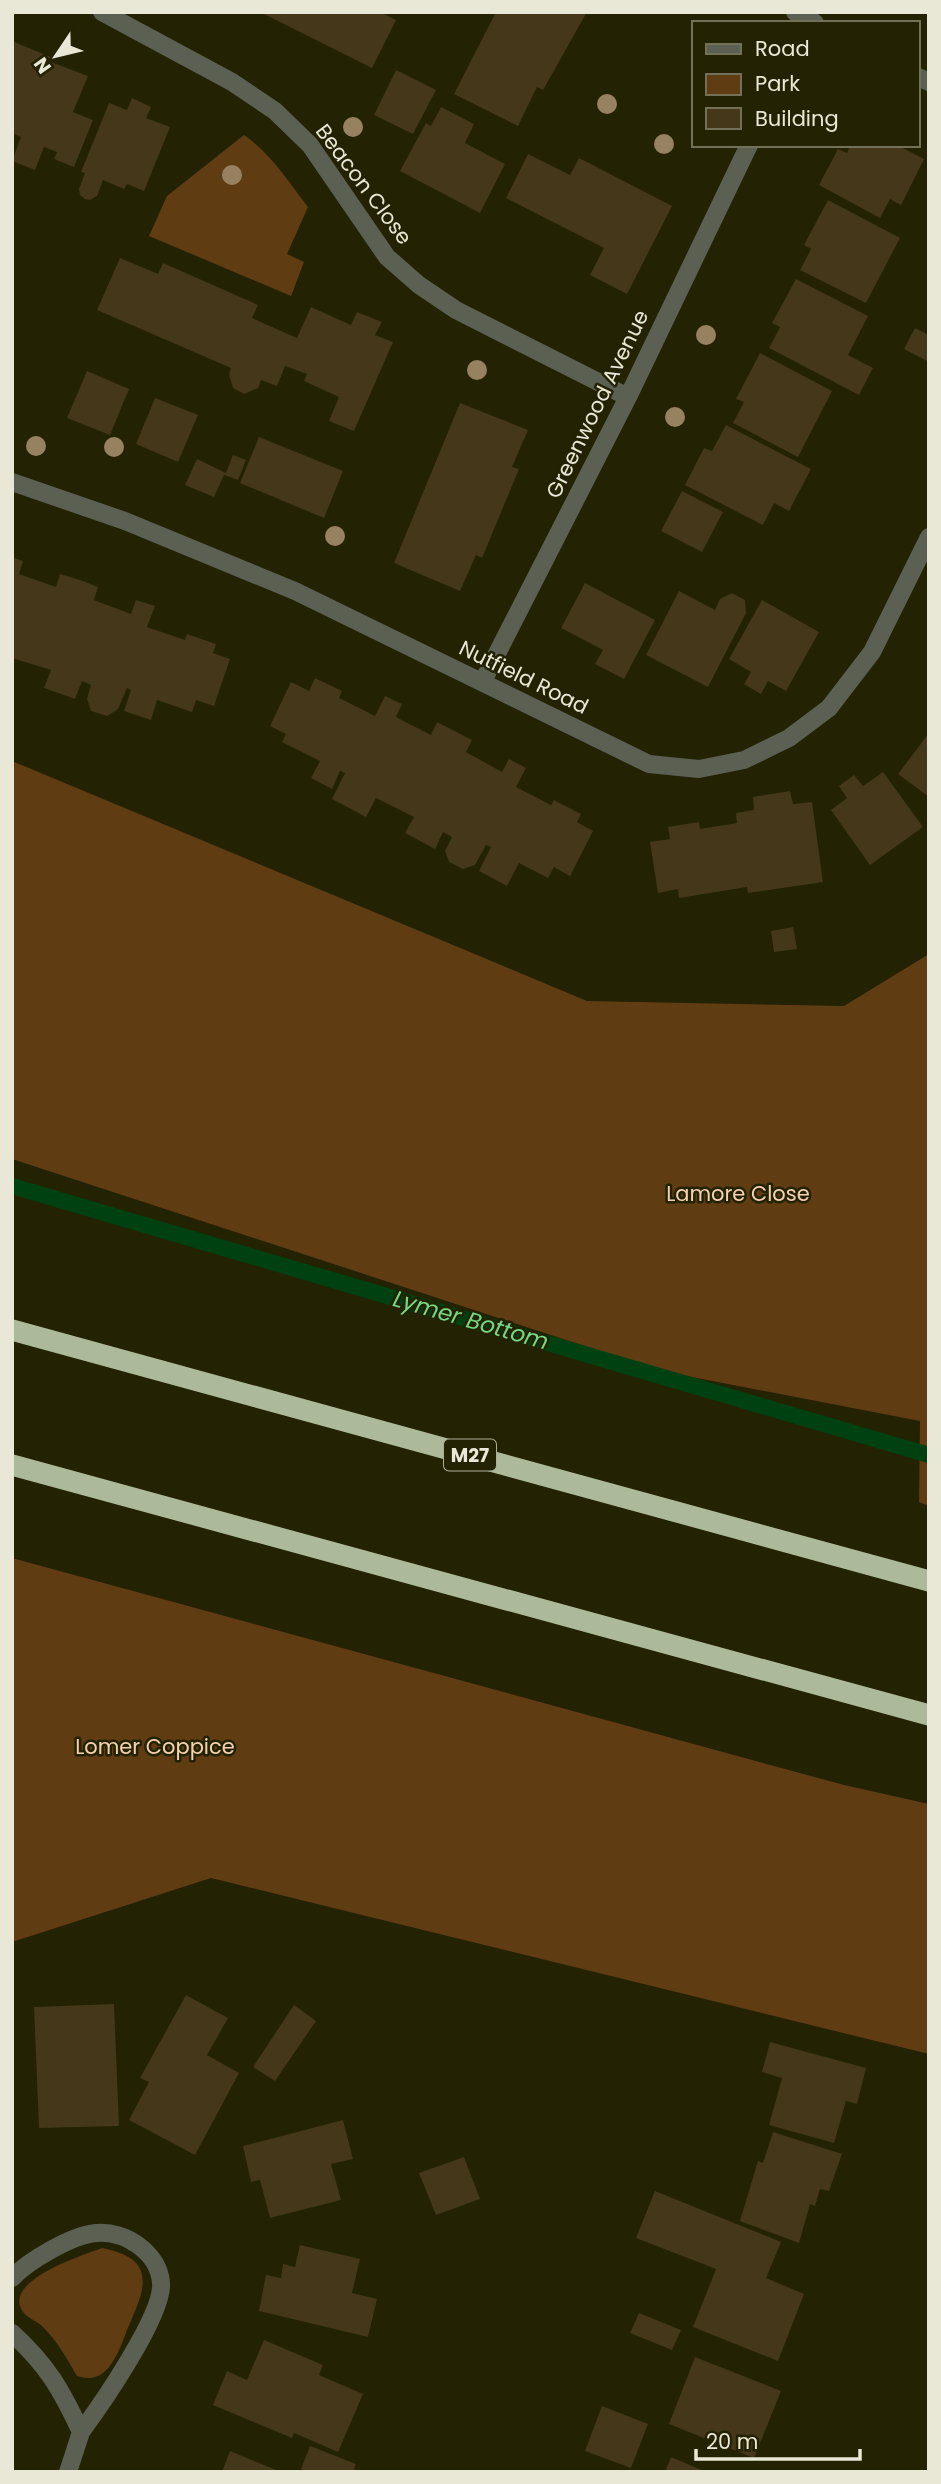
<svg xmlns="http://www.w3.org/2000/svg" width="941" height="2484" font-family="Poppins,sans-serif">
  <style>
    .green { fill: #603c13 }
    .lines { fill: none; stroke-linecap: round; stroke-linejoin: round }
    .stream { stroke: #004112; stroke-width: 16 }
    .building { fill: #44371a }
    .street { stroke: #5b6053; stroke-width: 18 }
    .highway { stroke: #acba9a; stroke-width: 21 }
    .tree { fill: #968261 }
    .labels { text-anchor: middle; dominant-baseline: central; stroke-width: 5; stroke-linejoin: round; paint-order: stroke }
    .shield { fill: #232203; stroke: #aead97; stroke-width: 2 }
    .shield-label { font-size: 19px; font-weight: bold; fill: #e9e8d6 }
    .street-label { font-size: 21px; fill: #e9e8d6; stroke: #232203 }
    .park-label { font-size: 21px; fill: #f5d1ae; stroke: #232203 }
    .water-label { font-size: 23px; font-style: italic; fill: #75d983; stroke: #232203 }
  </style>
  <rect width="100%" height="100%" fill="#232203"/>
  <!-- green -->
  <path class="green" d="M244 135C271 154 288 181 308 207L287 254 304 262 291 296 149 236 167 196Z
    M12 761 587 1001 844 1006 929 954V1506L919 1502 920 1421 661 1371 12 1159Z
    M12 1558 844 1785 929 1804V2054L211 1878 12 1942Z
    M102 2248C160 2259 144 2291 127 2330 122 2344 114 2365 103 2373 95 2379 87 2379 77 2376 67 2359 58 2342 43 2327 36 2320 23 2317 20 2306 11 2278 83 2255 102 2248Z"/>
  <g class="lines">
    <!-- stream -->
    <path class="stream" d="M12 1186 929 1455"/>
  </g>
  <!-- building -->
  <path class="building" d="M260 12H380L396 20 372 68Z
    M496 12H587L543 90 537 87 518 126 454 94Z
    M12 41 53 58 51 62 88 76 73 112 93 120 74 167 54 159 57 152 44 147 35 170 12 161 21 137 12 133Z
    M396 70 436 90 413 134 374 115Z
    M132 98 151 107 146 118 170 127 144 191 127 184 124 189 103 180 97 196 90 200 85 199 80 195 79 189 85 173 81 172 109 103 127 110Z
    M441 107 474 124 465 143 505 164 480 213 400 171 426 123 431 126Z
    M850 145H897L924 159 901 205 890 199 880 218 819 185 838 149 847 153Z
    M528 154 570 175 579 158 672 206 627 294 590 275 604 248 506 198Z
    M828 200 900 238 866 303 800 270 811 249 804 245Z
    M120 258 158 274 163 263 258 305 252 318 297 338 311 307 351 325 357 312 382 322 375 335 393 342 354 431 329 421 339 397 304 381 307 374 285 366 277 386 261 380 258 388 244 394 233 388 229 374 231 368 97 310Z
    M796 279 868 316 848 355 873 368 859 395 769 348 780 327 772 323Z
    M915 328 929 335V362L904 349Z
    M760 353 832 391 798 457 733 423 744 402 736 399Z
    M87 371 129 389 110 435 67 418Z
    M155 398 198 415 178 462 136 444Z
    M460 403 528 430 512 467 519 469 482 558 476 555 460 591 394 563Z
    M726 425 811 469 789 511 774 503 763 525 685 485 704 448 712 451Z
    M259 437 343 471 324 518 240 483Z
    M233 455 246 460 238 480 224 475 214 497 185 485 197 459 226 473Z
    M682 491 723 512 702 552 661 531Z
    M12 557 23 561 19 574 56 587 60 574 80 580 98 587 94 600 131 614 136 600 155 606 147 627 185 640 187 634 216 644 213 653 230 659 214 706 196 700 192 712 157 700 151 720 124 711 131 690 127 688 118 709 107 716 91 711 87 699 91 685 82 681 75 699 44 688 51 670 12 658Z
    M585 583 655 620 624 679 595 664 603 650 561 628Z
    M679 591 715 610 720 599 732 593 745 600 746 613 708 687 646 655Z
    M762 600 819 632 786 691 768 681 761 694 744 684 751 672 729 659Z
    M315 678 342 691 339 698 375 716 385 696 402 704 396 717 431 735 437 722 472 740 466 752 502 772 509 759 526 768 516 787 551 805 554 800 581 814 577 822 593 831 570 876 554 867 548 878 519 863 507 886 479 871 491 847 486 845 475 865 463 869 449 862 445 851 452 837 443 832 435 849 405 833 414 817 376 798 366 817 332 799 345 773 340 771 332 789 311 778 320 761 282 742 286 734 270 726 291 682 309 691Z
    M929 733V797L898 774Z
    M883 772 923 827 870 865 831 810 847 798 839 786 854 775 863 786Z
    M790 791 793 804 812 802 823 882 748 893 747 887 679 898 678 889 658 893 650 842 670 839 668 827 699 822 700 829 737 823 736 813 754 810 753 797Z
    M793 927 797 949 774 952 771 931Z
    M186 1995 228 2018 207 2055 239 2073 195 2155 129 2120 149 2082 140 2078Z
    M114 2004 119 2126 39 2128 34 2007Z
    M294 2005 316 2021 275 2081 253 2067Z
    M770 2042 866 2068 857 2104 846 2101 834 2143 769 2125 782 2078 762 2072Z
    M343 2120 353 2159 331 2164 341 2200 270 2218 260 2180 251 2182 243 2146Z
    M773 2132 842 2154 829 2191 820 2189 815 2206 810 2204 799 2243 740 2221 758 2161 763 2163Z
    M464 2157 480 2199 436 2215 419 2173Z
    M655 2191 781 2242 766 2278 804 2294 778 2361 693 2327 716 2269 636 2238Z
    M300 2245 360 2259 352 2293 377 2299 368 2337 259 2311 266 2275 281 2278 283 2264 295 2267Z
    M639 2313 681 2330 672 2350 630 2333Z
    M264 2340 323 2365 319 2375 363 2394 338 2452 294 2433 292 2438 213 2405 227 2371 247 2380Z
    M695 2357 781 2391 754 2458 669 2424Z
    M602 2406 648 2424 631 2468 585 2451Z
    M310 2446 356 2464 353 2472H308L301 2469Z
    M230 2451 281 2472H222Z
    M671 2457 706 2472H665Z"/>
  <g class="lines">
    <!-- street -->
    <path class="street" d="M102 12 232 82 275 111 310 145 387 257 419 285 456 310 628 397
      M795 12 815 23
      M918 77 929 82
      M12 482 125 521 295 591 649 764 699 769 744 760 789 738 829 708 872 652 929 537
      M483 681 628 397 749 145
      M12 2278C28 2261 72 2235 96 2233 125 2230 159 2253 161 2283 164 2314 101 2405 81 2432
      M12 2333C47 2365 61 2389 81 2432L68 2472"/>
    <!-- highway -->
    <path class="highway" d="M12 1330 929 1581
      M12 1465 929 1715"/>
  </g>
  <!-- trees -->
  <g class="tree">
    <circle cx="607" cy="104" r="10"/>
    <circle cx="353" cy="127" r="10"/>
    <circle cx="664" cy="144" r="10"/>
    <circle cx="232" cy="175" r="10"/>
    <circle cx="706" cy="335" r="10"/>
    <circle cx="477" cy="370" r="10"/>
    <circle cx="675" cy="417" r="10"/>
    <circle cx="36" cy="446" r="10"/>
    <circle cx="114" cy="447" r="10"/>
    <circle cx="335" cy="536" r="10"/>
  </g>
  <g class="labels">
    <!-- shield labels -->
    <rect class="shield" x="444" y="1439.5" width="52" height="31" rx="5"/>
    <g class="shield-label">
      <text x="470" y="1455">M27</text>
    </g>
    <!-- street labels -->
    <g class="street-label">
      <text transform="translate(364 184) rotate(53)">Beacon Close</text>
      <text transform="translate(597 404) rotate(-64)">Greenwood Avenue</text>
      <text transform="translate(524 677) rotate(26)">Nutfield Road</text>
    </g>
    <!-- park labels -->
    <g class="park-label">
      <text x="738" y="1193">Lamore Close</text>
      <text x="155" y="1746">Lomer Coppice</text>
    </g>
    <!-- water labels -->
    <g class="water-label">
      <text transform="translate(471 1320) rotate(16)">Lymer Bottom</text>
    </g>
  </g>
  <!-- border -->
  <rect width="941" height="2484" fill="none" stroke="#e9e8d6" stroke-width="28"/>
  <!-- legend -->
  <rect x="692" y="21" width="228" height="126" fill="#232203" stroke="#727157" stroke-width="2"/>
  <rect x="706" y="44" width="35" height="10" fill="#5b6053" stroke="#727157" stroke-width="2"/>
  <text x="755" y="56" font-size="21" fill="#e9e8d6">Road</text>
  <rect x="706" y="74" width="35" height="21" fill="#603c13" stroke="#727157" stroke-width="2"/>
  <text x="755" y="91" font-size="21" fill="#e9e8d6">Park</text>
  <rect x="706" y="108" width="35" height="21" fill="#44371a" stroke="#727157" stroke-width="2"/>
  <text x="755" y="126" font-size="21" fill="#e9e8d6">Building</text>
  <!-- north arrow -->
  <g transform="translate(56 56) rotate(235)" stroke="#232203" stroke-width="5" paint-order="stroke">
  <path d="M0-5L12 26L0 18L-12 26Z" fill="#e9e8d6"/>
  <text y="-10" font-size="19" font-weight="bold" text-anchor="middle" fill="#e9e8d6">N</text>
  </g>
  <!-- scale -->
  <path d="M696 2449v10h164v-10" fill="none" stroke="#e9e8d6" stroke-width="3.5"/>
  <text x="706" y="2449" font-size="21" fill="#e9e8d6" stroke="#232203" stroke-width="5" paint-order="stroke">20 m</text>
</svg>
